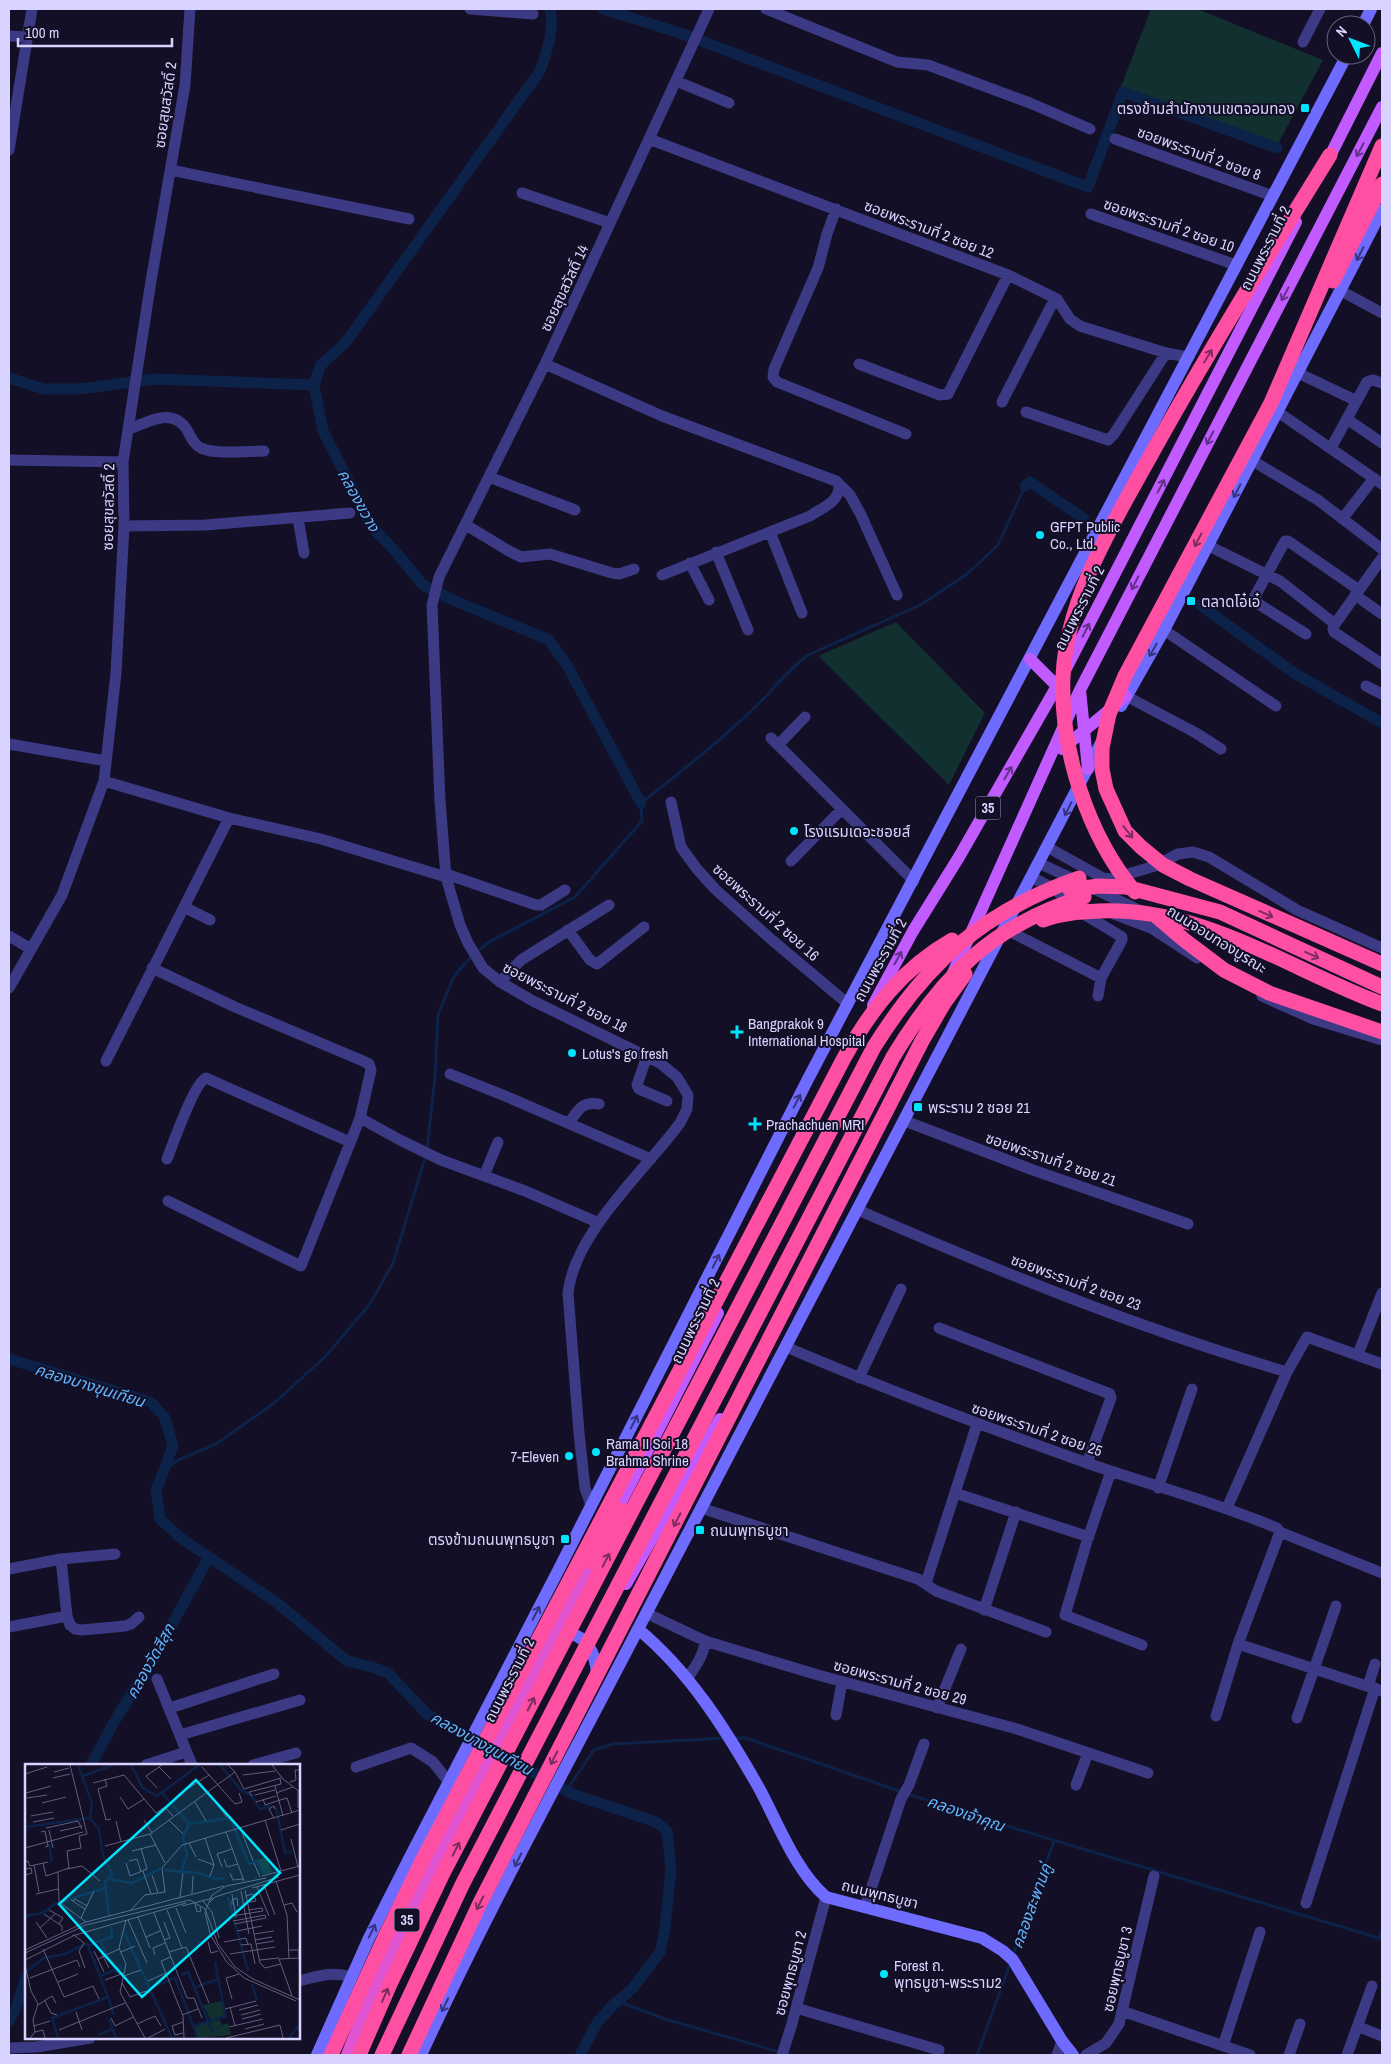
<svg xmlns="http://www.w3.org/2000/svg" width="1391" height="2064" font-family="'Archivo Narrow','Noto Sans Thai',sans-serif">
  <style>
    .green { fill: #12302f }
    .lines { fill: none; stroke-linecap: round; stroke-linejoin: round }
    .stream { stroke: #0c2248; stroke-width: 3 }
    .canal { stroke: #0c2248; stroke-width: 11 }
    .minor { stroke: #3d3a85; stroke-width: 11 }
    .secondary { stroke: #6f6bff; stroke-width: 12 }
    .primary { stroke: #c25bff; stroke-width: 12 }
    .trunk { stroke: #e055d1; stroke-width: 14 }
    .motorway { stroke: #ff4fa3; stroke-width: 15 }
    .oneway { stroke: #623188 }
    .oneway2 { stroke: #38347d }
    .oneway3 { stroke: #7d2c5e }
    .poi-dot { fill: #00e5ff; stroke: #130f26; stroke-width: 2 }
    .labels { text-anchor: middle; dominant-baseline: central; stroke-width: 4; stroke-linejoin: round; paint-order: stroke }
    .shield { fill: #130f26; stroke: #9e99be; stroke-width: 1 }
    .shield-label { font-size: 14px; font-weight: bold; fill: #d9d4ff }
    .street-label { font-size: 15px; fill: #d9d4ff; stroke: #130f26 }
    .poi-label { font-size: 15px; fill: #d9d4ff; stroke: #130f26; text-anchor: start }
    .water-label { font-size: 16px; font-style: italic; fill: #62b6ff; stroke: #130f26 }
    .inset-river { fill: none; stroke: #0c2248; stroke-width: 2.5 }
    .inset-road { fill: none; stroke: #625e7d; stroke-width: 1 }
    .view { fill: #00e5ff; fill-opacity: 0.15; stroke: #00e5ff; stroke-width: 2.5 }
    .inset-edge { fill: none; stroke: #d9d4ff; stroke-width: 2.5 }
  </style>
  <rect width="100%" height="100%" fill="#130f26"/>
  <!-- green -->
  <path class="green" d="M1151 9H1197L1323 60 1278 144 1120 89Z
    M896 622 985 713 949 785 818 656Z"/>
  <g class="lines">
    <!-- stream -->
    <path class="stream" d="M477 952 489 942 575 897 642 821 641 803C679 773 718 743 753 709 772 691 787 671 808 655L922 604 967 574 998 545 1025 486
      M427 1149 435 1077 438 1015 454 976 472 956
      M164 1470 178 1460 216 1444 273 1404 325 1357 370 1304 393 1263 426 1155
      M734 1738H746L902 1792
      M566 1791 594 1750 613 1744 726 1738
      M908 1794 1007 1826 1382 1939
      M1379 1938 1382 1930
      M1013 1956 1054 1841
      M617 2001 665 2019 790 2055
      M977 2055 1010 1964"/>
    <!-- canal -->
    <path class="canal" d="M603 9 683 34 1088 187 1123 92 1277 148
      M9 378 44 389H79L156 379 314 385 323 431 372 527 396 552 423 585 453 600 549 640 568 667 641 803
      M314 385 320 366 346 342 540 71C547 51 555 29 550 9
      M1025 486 1030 482 1083 518
      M1200 605 1294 673 1382 723
      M9 1359 151 1402 165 1418 173 1446 156 1491 160 1519 182 1539 276 1602 347 1661 372 1667 388 1673 427 1714 478 1742
      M499 1753 572 1794 656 1822 667 1831 671 1869 665 1928 660 1952 633 1988 613 2005 597 2023 580 2055
      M91 1765 114 1722 152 1661 209 1557
      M9 2021 17 2006 26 1976"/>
    <!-- minor -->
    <path class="minor" d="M470 9 533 14
      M766 9 897 62 928 65 1030 103 1090 129
      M9 36 27 37
      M1303 42 1320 9
      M676 81 729 103
      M649 139 1008 275 1057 299 1070 319 1080 326 1166 353 1188 357
      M1115 139 1273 196
      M9 150 32 9
      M171 170 409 219
      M522 193 610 223
      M836 209 827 234 818 268 774 369 773 377 777 382 906 434
      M1091 214 1236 265
      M1341 291 1382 313
      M545 364 662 416 836 481 850 495 861 515 897 595
      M859 364 940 395 948 394 1008 275
      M1298 373 1357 401
      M1002 402 1051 306 1057 299
      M1026 412 1108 440 1114 434 1166 353
      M1278 412 1382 484
      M1347 419 1382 443
      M128 430C148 421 173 407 187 430 191 437 194 445 201 448 215 455 247 451 264 451
      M1331 448 1367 382 1373 380 1382 383
      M9 460 123 462
      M1253 461 1318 500 1382 549
      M489 477 575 510
      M298 518 304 553
      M1343 518 1374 478
      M466 525 509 551 521 557 550 554 612 573 619 574 634 569
      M124 526 206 525 350 513
      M770 532 802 613
      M1209 546 1280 581 1335 624 1333 629 1334 632 1382 664
      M716 552 748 630
      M690 563 709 600
      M662 575 810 516C822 508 840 502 839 485
      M1355 595 1382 614
      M1335 624 1382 558
      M1164 630 1276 706
      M1306 634 1254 601V598L1285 541H1288L1359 590
      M1366 686 1382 694
      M1126 696 1196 733 1221 749
      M771 738 914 881
      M9 744 106 761
      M778 745 805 717
      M104 781 229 818 321 839 446 877
      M671 802 681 847 697 869 715 889 772 940 848 1004
      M1049 848 1103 878 1111 879 1155 866 1178 854 1193 852 1209 857 1297 910 1382 948
      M791 861 842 809
      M1041 864 1141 911
      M446 874 536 905H541L565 890
      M184 907 210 920
      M1114 914 1151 928 1197 958
      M1005 929 1101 978 1122 940V937L1087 916 1053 888 1033 878
      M568 930 590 960 597 964 644 927
      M9 936 31 949
      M152 968 235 1007 363 1061 369 1064 371 1070 360 1118 301 1266 168 1201
      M500 982 521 960 609 905
      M9 988 62 895 104 781 116 673 124 526 123 462 151 281 185 85 190 9
      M1098 996 1101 978
      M1262 996 1313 1019 1382 1040
      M647 1056 637 1085 639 1089 667 1101
      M106 1061 229 818
      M450 1074 510 1098 651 1159
      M360 1118 400 1140 441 1160 525 1191 599 1223
      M905 1121 1033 1170 1188 1224
      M569 1123C578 1110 582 1101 599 1104
      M167 1159C173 1144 194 1083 206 1078L350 1142
      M484 1176 498 1142
      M858 1210C998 1271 1140 1329 1287 1372
      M939 1328 1110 1394 1111 1398 1087 1463
      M786 1347C885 1389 985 1427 1087 1463 1150 1485 1215 1502 1277 1528L1280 1532 1238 1644 1382 1691
      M1358 1354 1382 1293
      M859 1378 901 1289
      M1111 1471 1087 1541 1065 1615 1142 1645
      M1158 1488 1192 1389
      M955 1493 1089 1537
      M591 1505 585 1488 579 1433 568 1293C575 1232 644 1172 680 1123L687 1109 688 1095 677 1077 660 1063 533 1001 500 982 483 968 468 943 460 925 446 877 440 801 432 605 439 577 545 364 709 9
      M701 1508 918 1579 936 1591 1046 1632
      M1227 1508 1287 1372 1307 1337 1382 1364
      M1280 1532 1382 1573
      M9 1569 61 1559 115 1554
      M926 1583 977 1424
      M984 1610 1016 1512
      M646 1613 705 1641 818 1675 1017 1729 1148 1773
      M67 1616 70 1625 75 1629 82 1630 125 1626 131 1624 139 1617
      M9 1627 67 1616 61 1559
      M157 1679 192 1765
      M687 1679C695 1667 704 1655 705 1641
      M1368 1686 1375 1664
      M170 1708 274 1674
      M937 1708 961 1649
      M836 1715 842 1682
      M1216 1716 1238 1644
      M1297 1718 1336 1606
      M180 1735 300 1700
      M146 1765 186 1752
      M253 1765 296 1753
      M356 1767 411 1748 433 1762 448 1781
      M1076 1785 1088 1753
      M1306 1903 1375 1688
      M865 1907 901 1799 909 1785 924 1744
      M299 1981C317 1976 332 1971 351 1977
      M796 2008 939 2050
      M1122 2011 1250 2055
      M1359 2027 1382 2036
      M1223 2046 1260 1932
      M9 2048 37 2047 90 2038
      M782 2055 791 2027 826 1897
      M1057 2055 1062 2041
      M1086 2055 1106 2043 1119 2024 1154 1876
      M1289 2055 1300 2024
      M1347 2055 1372 1986"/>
    <!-- secondary -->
    <path class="secondary" d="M1363 25 1371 9
      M1121 706 1164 630 1382 210
      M638 1629C690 1672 726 1730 759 1788 778 1823 795 1870 826 1897L982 1938 1003 1951 1013 1960 1062 2041 1073 2055
      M561 1633C586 1632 596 1653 597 1675
      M317 2055 369 1938 410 1857 560 1567 808 1079 1347 55
      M421 2055C487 1911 564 1772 637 1631 791 1334 949 1039 1102 741"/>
    <!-- primary -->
    <path class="primary" d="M1327 162 1382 53
      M1030 659 1057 686
      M1080 690 1088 769
      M1062 749 1126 696
      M953 973 1080 690 1382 107
      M873 1005 913 931 959 857 1057 686 1296 222
      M613 1518 718 1313
      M626 1584 720 1419"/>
    <!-- trunk -->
    <path class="trunk" d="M348 2055C389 1952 439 1852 490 1754 523 1690 556 1626 590 1562"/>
    <!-- motorway -->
    <path class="motorway" d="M1382 146 1271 403 1125 676 1109 714 1102 748V769L1106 789 1125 831 1141 847 1163 865 1190 879 1382 964
      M1333 281 1382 184
      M1070 890 1098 886 1126 887 1220 912 1382 987
      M1135 892C1088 836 1060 750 1063 677 1066 598 1115 520 1152 453 1208 352 1269 254 1330 155
      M1155 915 1183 939 1224 970 1269 993 1382 1032
      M1043 920C1061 913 1080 912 1099 911 1204 907 1288 969 1382 1004
      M590 1562 622 1510
      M331 2055 384 1939 421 1863 844 1058C871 1009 903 968 952 940
      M359 2055 390 1984 443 1873 874 1047C927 962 984 911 1079 878
      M382 2055 463 1883 893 1057C942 976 992 925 1084 897
      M409 2055 480 1903 922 1041 944 1003 965 974"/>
  </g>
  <!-- one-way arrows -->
  <defs><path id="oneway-shaft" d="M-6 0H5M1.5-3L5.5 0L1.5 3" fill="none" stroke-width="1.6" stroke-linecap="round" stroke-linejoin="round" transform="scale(1.25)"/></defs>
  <g class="oneway">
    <use href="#oneway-shaft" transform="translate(1360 150) rotate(118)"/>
    <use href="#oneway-shaft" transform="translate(1285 294) rotate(118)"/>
    <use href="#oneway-shaft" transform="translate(1210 438) rotate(117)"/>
    <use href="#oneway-shaft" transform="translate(1161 486) rotate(-62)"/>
    <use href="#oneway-shaft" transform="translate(1135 583) rotate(117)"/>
    <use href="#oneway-shaft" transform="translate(1086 630) rotate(-63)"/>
    <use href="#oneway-shaft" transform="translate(1008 773) rotate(-60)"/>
    <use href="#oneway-shaft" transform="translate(898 958) rotate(-61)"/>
  </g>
  <g class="oneway2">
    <use href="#oneway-shaft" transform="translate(1360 254) rotate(117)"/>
    <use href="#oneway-shaft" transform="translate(1237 491) rotate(118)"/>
    <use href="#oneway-shaft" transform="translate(1153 650) rotate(120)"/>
    <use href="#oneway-shaft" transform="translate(1068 809) rotate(117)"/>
    <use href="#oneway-shaft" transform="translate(797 1101) rotate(-63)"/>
    <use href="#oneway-shaft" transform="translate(716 1261) rotate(-63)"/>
    <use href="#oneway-shaft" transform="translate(634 1422) rotate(-63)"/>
    <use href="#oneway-shaft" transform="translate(536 1613) rotate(-63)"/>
    <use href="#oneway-shaft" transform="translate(518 1860) rotate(117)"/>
    <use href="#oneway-shaft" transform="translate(372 1931) rotate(-64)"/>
    <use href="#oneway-shaft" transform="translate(445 2005) rotate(116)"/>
  </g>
  <g class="oneway3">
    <use href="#oneway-shaft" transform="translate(1208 356) rotate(-59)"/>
    <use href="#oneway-shaft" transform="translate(1198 540) rotate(118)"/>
    <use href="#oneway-shaft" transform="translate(1128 832) rotate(52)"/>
    <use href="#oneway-shaft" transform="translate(1266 914) rotate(24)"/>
    <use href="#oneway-shaft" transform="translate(1312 955) rotate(25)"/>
    <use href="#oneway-shaft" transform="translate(677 1520) rotate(117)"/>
    <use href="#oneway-shaft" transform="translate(606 1560) rotate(-63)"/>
    <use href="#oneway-shaft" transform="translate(531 1704) rotate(-63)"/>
    <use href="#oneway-shaft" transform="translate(554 1758) rotate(117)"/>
    <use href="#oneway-shaft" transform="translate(456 1849) rotate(-63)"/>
    <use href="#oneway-shaft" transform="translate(480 1903) rotate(117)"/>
    <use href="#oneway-shaft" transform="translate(385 1995) rotate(-66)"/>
  </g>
  <!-- markers -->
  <g class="poi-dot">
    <rect x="1300" y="103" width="10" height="10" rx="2.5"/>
    <circle cx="1040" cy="535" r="5"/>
    <rect x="1186" y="596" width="10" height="10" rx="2.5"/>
    <circle cx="794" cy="831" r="5"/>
    <path d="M734.5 1024.5h5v5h5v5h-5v5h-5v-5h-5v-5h5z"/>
    <circle cx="572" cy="1053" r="5"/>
    <rect x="913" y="1102" width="10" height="10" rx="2.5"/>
    <path d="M752.5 1116.5h5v5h5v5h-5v5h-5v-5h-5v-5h5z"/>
    <circle cx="596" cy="1452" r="5"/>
    <circle cx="569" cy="1456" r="5"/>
    <rect x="695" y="1525" width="10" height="10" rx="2.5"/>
    <rect x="560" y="1534" width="10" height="10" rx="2.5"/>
    <circle cx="884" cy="1974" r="5"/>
  </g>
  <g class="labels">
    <!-- shield labels -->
    <g class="shield">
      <rect x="975.5" y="796.5" width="25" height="23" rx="4"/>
      <rect x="394.5" y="1908.5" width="25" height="23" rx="4"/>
    </g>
    <g class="shield-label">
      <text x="988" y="808">35</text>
      <text x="407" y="1920">35</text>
    </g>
    <!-- street labels -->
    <g class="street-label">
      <text transform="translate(165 105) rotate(-82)">ซอยสุขสวัสดิ์ 2</text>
      <text transform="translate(1199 153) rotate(20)">ซอยพระรามที่ 2 ซอย 8</text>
      <text transform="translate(1169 225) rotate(19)">ซอยพระรามที่ 2 ซอย 10</text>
      <text transform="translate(929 229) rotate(21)">ซอยพระรามที่ 2 ซอย 12</text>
      <text transform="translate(1265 248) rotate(-63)">ถนนพระรามที่ 2</text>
      <text transform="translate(564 288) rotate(-65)">ซอยสุขสวัสดิ์ 14</text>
      <text transform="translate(108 507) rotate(-89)">ซอยสุขสวัสดิ์ 2</text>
      <text transform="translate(1079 608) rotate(-63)">ถนนพระรามที่ 2</text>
      <text transform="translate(766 912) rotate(42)">ซอยพระรามที่ 2 ซอย 16</text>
      <text transform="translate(1217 939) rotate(32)">ถนนจอมทองบูรณะ</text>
      <text transform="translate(880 960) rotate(-61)">ถนนพระรามที่ 2</text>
      <text transform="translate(565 997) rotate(27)">ซอยพระรามที่ 2 ซอย 18</text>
      <text transform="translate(1051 1159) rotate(19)">ซอยพระรามที่ 2 ซอย 21</text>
      <text transform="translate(1076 1282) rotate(20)">ซอยพระรามที่ 2 ซอย 23</text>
      <text transform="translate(695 1321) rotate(-64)">ถนนพระรามที่ 2</text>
      <text transform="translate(1037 1429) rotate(19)">ซอยพระรามที่ 2 ซอย 25</text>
      <text transform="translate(509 1680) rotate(-63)">ถนนพระรามที่ 2</text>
      <text transform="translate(900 1682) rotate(15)">ซอยพระรามที่ 2 ซอย 29</text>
      <text transform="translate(880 1894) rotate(14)">ถนนพุทธบูชา</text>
      <text transform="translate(1117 1969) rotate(-77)">ซอยพุทธบูชา 3</text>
      <text transform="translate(790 1973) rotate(-75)">ซอยพุทธบูชา 2</text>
    </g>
    <!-- poi labels -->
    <g class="poi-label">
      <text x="1295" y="108" text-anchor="end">ตรงข้ามสำนักงานเขตจอมทอง</text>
      <text x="1050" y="526">GFPT Public<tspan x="1050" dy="17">Co., Ltd.</tspan></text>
      <text x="1201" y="601">ตลาดโอ๋เอ๋</text>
      <text x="804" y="831">โรงแรมเดอะชอยส์</text>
      <text x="748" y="1023">Bangprakok 9<tspan x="748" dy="17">International Hospital</tspan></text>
      <text x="582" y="1053">Lotus's go fresh</text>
      <text x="928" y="1107">พระราม 2 ซอย 21</text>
      <text x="766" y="1124">Prachachuen MRI</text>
      <text x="606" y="1443">Rama II Soi 18<tspan x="606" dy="17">Brahma Shrine</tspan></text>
      <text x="559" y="1456" text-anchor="end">7-Eleven</text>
      <text x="710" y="1530">ถนนพุทธบูชา</text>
      <text x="555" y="1539" text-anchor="end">ตรงข้ามถนนพุทธบูชา</text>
      <text x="894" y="1965">Forest ถ.<tspan x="894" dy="17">พุทธบูชา-พระราม2</tspan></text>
    </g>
    <!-- water labels -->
    <g class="water-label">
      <text transform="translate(359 500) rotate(61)">คลองขวาง</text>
      <text transform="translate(90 1385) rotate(17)">คลองบางขุนเทียน</text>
      <text transform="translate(150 1661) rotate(-61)">คลองวัดสีสุก</text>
      <text transform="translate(482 1743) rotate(29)">คลองบางขุนเทียน</text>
      <text transform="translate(966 1813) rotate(19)">คลองเจ้าคุณ</text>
      <text transform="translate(1031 1906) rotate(-70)">คลองสะพานคู่</text>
    </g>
  </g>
  <!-- overview -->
  <g transform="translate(25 1764)">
    <rect width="275" height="275" fill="#130f26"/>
    <path d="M241 93 247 108 238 110 232 96ZM197 237 201 252 194 255 197 261 203 259 206 271 173 274 167 258 169 261 183 256 188 260 178 241Z" fill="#12302f"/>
    <path class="inset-river" d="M53 1 67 39 65 54M106 1 118 24 132 32 174 1M195 1 217 27 225 30 235 45 246 42M57 12 89 1M137 29 164 60 158 73 162 91 156 107M251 43 260 89 267 87M65 54 74 65 78 91 87 110 80 118 84 152M164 60 205 54 224 100 232 97 238 110M0 63 65 54M24 80 27 98M139 106 174 109 191 115 200 114M83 115 107 119 135 105M203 133 223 207M0 152 18 149 30 140 80 124M100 170 147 274M75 177 92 210M190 198 201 254M0 209 19 194 40 190 63 179M156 211 163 208 188 269M75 212 97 203M150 214 173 274M227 220 232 236M171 223 193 215M126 224 152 213M83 233 89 251M84 255 91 274M168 262 201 252M73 271 87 265M33 274 27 254 83 233 63 181 87 173 86 163M264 274 275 260"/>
    <path class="inset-road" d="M247 1 258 15 275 28M134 3 146 15M177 3 210 40 217 38 214 29M29 8 44 4M210 8 219 25 256 14M0 10 22 3M218 11 250 7M28 14 45 10M80 15 82 22 73 25 81 56 86 55M265 18 271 16 270 6H275M68 19 99 11 131 49 140 43 148 52M250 22 258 52M132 24 121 12 137 1M1 29 26 22M183 29 202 53M251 29 268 23M153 31 184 11M230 31 250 26M227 32 224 28 256 20 255 15M95 33 103 45 119 35M2 34 22 31M238 35 240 41 252 37M252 37 262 34 267 49M170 38 181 57M231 38 251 32M17 39 41 33M273 44V27M6 52 28 48M249 54 244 45 249 42 250 45M119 56 127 69M144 56 158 70M240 56 256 107M91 57 96 78M8 58 29 54M215 63 228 97M21 64 53 57 57 65M24 66 28 84M256 66 275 60M35 67 57 62M16 68 20 67 23 82 20 83M201 68 219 117M125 70 140 99M180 74 189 101 185 112M266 75 273 103M164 79 171 93M80 82 125 70 210 8 203 1M0 84 58 68M107 87 131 81M173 95 189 101M199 95 202 103 213 100M104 97 112 95 116 108M0 98 3 97 5 102 23 98M18 99 21 112 44 104 42 87 56 84 54 72 62 70 45 1M101 99 105 112 122 105 116 84M229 99 235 113M9 101 14 128M197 103 192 90 207 85M0 105 6 104 7 109 0 111M42 105 57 102 75 117M118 107 126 130M33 108 34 138 61 158M205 109 208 116 218 115M127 111 133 129M237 112 275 102M251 117 262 151 264 195M239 121 250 151M232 123 244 152M227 124 275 111M220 126 235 199 240 204 256 200M216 127 224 170M11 130 33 125M167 130 168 112M207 130 211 154M221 132 228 130 231 137 225 138M155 133 158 109M46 136 60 145M48 137 50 135 62 142M178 137 187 148 194 174M185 138 190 133 254 113M170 139 172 148 176 147 175 143M207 141V136L212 134 213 142M259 141 267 139 272 148M157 142 188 134M151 144 161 169M24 146 38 154 34 160M106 146 120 131 140 128 137 104 157 81 275 46M142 146 157 184M223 146 237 144 238 147M129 149 146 193 136 197 158 252 159 274M19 150 37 162V167M207 152 238 147M113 153 125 184M56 154 69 127M101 156 94 184 101 200 95 228 120 274M103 156 122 199M208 157 240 151 241 154M11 158 22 174M209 160 241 154M15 164 30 150M212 167 237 162M185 170 201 197 219 214 271 237M185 170 180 148 187 131 201 122 241 114M229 170 249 167M49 171 59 179 54 187 60 204M47 172 161 139M121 173 135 167M139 176 145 174 139 158M230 176 247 173M183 178 186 189 193 187M199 178 221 174 223 180M231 180 249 177M216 181 226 180 230 200M74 184 84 204M18 185 39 233 68 222 74 235M0 186 61 158 199 122M263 186H274V194M69 187 79 208M96 188 110 182M144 188 161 183 184 239M0 189 61 161 165 136 180 145 193 180 210 203 228 215 275 236M205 190 250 183M130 191 128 184 140 179M146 193 162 234H169L177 254M73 195 94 185M0 196 50 171M235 196 254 194M0 201 6 227 13 240 8 256 10 268 5 274M99 212 116 206M5 214 52 196 55 203M80 216 99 209M123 217 141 209M33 218 53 210M97 219 105 233 121 227M267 232 254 195 275 194M207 235 201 214 214 210M20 237 26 249 32 251M13 241 27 232 31 239M205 243 210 262M200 245 231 237M214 246 233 241M51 248 57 266M157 251 173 245M216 251 235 246M86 254 90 262 108 253M217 255 236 250M112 260 130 252 136 262M9 262 25 257M204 263 238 255M220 265 239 260M34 266 100 239M10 268 18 266 20 274M158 269 150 271 147 262 158 258M123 274 140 265M201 274 255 261 258 274"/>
    <path class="view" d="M171 16 255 109 117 233 34 140Z"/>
    <rect width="275" height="275" class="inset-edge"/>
  </g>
  <!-- border -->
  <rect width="1391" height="2064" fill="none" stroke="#d9d4ff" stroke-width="20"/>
  <!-- north arrow -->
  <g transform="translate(1351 40) rotate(312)"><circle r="24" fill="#130f26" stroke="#625e7d"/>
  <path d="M0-4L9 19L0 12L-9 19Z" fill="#00e5ff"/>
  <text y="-8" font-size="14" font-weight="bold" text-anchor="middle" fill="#d9d4ff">N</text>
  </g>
  <!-- scale -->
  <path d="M18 38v8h154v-8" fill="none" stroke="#d9d4ff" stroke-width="2.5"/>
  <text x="25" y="38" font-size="15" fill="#d9d4ff" stroke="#130f26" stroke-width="4" paint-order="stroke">100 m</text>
</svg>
